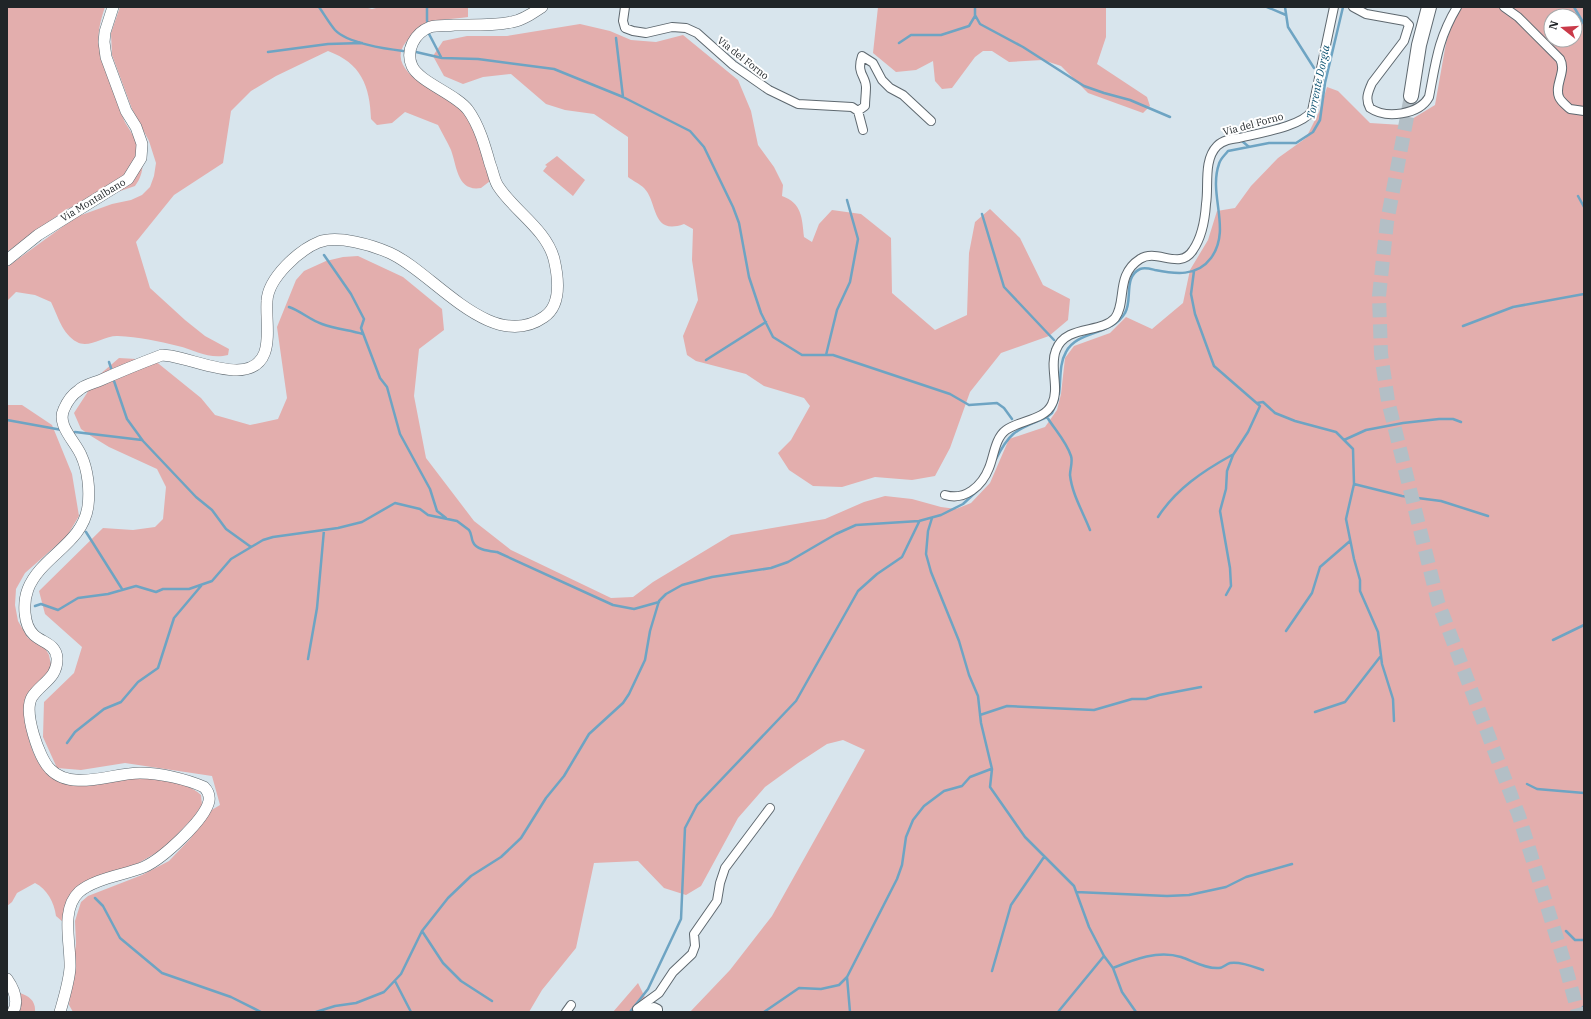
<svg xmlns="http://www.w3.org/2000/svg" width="1591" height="1019" font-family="'IBM Plex Serif',serif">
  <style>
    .green { fill: #e3aead; fill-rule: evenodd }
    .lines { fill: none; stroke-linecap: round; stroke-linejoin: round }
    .stream { stroke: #6ea4c3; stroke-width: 2.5 }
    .highway-tunnel { stroke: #b3bfc6; stroke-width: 14; stroke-dasharray: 14 7; stroke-linecap: butt }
    .street-casing { stroke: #5e686f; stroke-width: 10 }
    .secondary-casing { stroke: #5e686f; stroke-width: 12 }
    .highway-casing { stroke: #5e686f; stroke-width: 16 }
    .street { stroke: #fff; stroke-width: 8 }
    .secondary { stroke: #fff; stroke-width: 11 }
    .highway { stroke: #fff; stroke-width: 14 }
    .labels { text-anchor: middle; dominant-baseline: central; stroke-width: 4; stroke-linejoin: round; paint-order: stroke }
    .street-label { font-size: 10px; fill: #202528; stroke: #fff }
    .water-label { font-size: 11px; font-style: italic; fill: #09506f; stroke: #fff }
  </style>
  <rect width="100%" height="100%" fill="#d8e5ed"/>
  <!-- green -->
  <path class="green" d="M7 7H105C101 19 97 33 99 46 102 66 111 85 118 104 121 111 123 119 126 124 138 143 151 165 135 186L67 209 7 252Z
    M120 7H364L372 9 380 7H468V17C437 21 428 17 406 42 381 74 450 95 464 113 472 122 490 170 490 181L481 188C457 192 457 166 451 150 447 141 442 133 438 125L405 112 392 123 377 125 371 119C370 86 361 63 328 51L276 76 251 91 231 111 223 163 174 195 136 242 150 288 185 320 205 336 229 349 228 355C210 360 195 350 178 346 159 341 138 337 118 336 105 335 89 349 77 342 62 334 58 316 51 302L35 295 16 292 7 301V267L76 217 112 204 131 200 142 195 150 187 154 176 156 163 149 141 132 109 112 55 111 33Z
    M878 7H1106V37L1097 64 1147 97 1150 106 1143 113 1088 93 1061 66 1043 60 1009 62 992 51H983L975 57 952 88 942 89 935 81 933 61 916 70 896 72 873 53Z
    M1457 7H1584V1012H690L730 970 772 916 865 750 843 740 827 744 798 763 765 787 738 818 701 886 686 895 664 888 638 861 594 863 576 948 542 990 529 1012H73L69 1005 76 943 75 921 81 902 88 896 142 875 169 861 190 839 210 811 220 805 212 776 125 763 81 770 57 768 43 737 44 702 74 673 82 647 45 614 39 591 103 528 133 530 155 527 163 519 166 487 157 469 109 447 91 436 81 429 74 413 98 376 119 358 154 360 201 398 215 415 250 425 278 419 287 398 277 327 296 280 304 271 326 261 343 257 358 256 403 277 442 309 444 330 419 349 414 396 426 458 474 521 511 550 611 598 633 597 653 582 731 535 825 519 864 502 885 496 912 499 941 507 956 509 971 503 990 483 1009 439 1045 427 1057 410 1061 394 1065 358 1074 346 1110 333 1126 317 1152 329 1183 303 1190 270 1208 240 1217 211 1235 208 1251 186 1278 158 1306 138 1319 112 1327 87 1338 91 1370 123 1402 125 1435 105 1446 43ZM1551 16H1575V40H1551Z
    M580 24 610 31 631 40 656 42 683 35 738 80 751 111 758 145 774 167 783 185 782 196C802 203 802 218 804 237L812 242 819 224 832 210 861 214 891 238 892 293 935 330 967 315 969 253 975 222 990 209 1020 238 1043 285 1070 299 1068 320 1049 336 1001 353 970 392 950 448 935 476 912 480 875 477 842 487 813 486 789 470 778 453 791 440 810 406 804 398 764 386 746 374 696 361 687 355 683 336 698 300 692 260 693 229 684 224C651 236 658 202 644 188 640 184 633 181 628 177V137L594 114 565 110 546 104 511 74 483 77 463 84 444 76 433 56 443 41 467 36H507Z
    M557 156 585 180 573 196 543 171 547 166 545 165Z
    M7 405H22L52 425 72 474 79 516 67 536 25 573 16 589 15 605 18 621 28 638 45 648 49 655 51 665 49 671 29 692 24 702C26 741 35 787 83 785 105 785 126 777 147 777 155 777 163 780 171 782 182 784 193 787 201 795L202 805 193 818 163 849 135 865 85 882 63 922 56 916C54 902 47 889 35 883L17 893 12 902 7 906Z
    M638 983 652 1012H613Z
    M20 993C29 996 36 1001 35 1012H19L21 1005Z"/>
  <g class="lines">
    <!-- stream -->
    <path class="stream" d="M319 7C324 14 329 23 335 30 347 43 386 49 403 51
      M427 7V21
      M975 7V15L980 24 1023 47 1084 86 1104 93 1130 100 1170 117
      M1267 7 1286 15
      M1285 7 1288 27 1314 68
      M1574 7 1584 24
      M428 32 441 57
      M616 38 623 97
      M899 43 911 35H941L969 26 975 16
      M268 52 328 44 362 43
      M416 52 442 58 478 59 554 69 623 97 690 131 704 147 733 207 739 223 749 277 761 313 773 337 802 355H833L950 394 969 405 997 403 1004 408 1012 419
      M1242 141 1249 147
      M1578 196 1584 207
      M982 214 1004 287 1054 340
      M324 255 351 294 364 319 361 328 380 378 387 387 400 434 430 489 437 511 446 518
      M1194 271 1191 294 1195 314 1214 366 1260 406 1248 432 1233 455 1227 471 1226 489 1220 511 1230 568 1231 586 1226 595
      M289 307C301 311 310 320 322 324 336 329 349 330 363 334
      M1463 326 1513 307 1584 294
      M826 355 837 310 850 282 858 239 847 200
      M706 360 766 322
      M109 362 111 368
      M114 381 127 419 143 441 196 497 212 510 226 529 251 547
      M1059 394C1061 380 1059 364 1066 352 1077 330 1112 336 1125 313 1133 300 1123 277 1140 269 1145 267 1151 269 1155 270 1175 274 1197 277 1211 258 1232 229 1208 195 1219 164 1220 159 1225 155 1228 151L1269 143H1296L1313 132 1320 120 1325 83 1343 7
      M1257 403 1263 402 1275 413 1295 421 1336 432 1353 449 1354 484 1346 519 1354 559 1360 580V591L1378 632 1382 664 1393 699 1394 721
      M1047 417C1055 430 1066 441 1071 456 1073 462 1070 469 1070 475 1072 494 1083 512 1090 530
      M7 420 62 430
      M75 432 142 440
      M1344 440 1366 430 1403 423 1439 419H1453L1461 422
      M996 459C1011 429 1018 430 1047 417L1052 413 1058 399
      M1354 484 1402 496 1441 501 1488 516
      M1158 517C1176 489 1203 471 1232 455
      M932 518 928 531 926 554 931 572 959 641 969 675 978 696 981 723 992 769 990 787 1025 837 1074 886 1089 927 1104 956 1113 968 1122 992 1136 1012
      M86 532 122 589
      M35 606 41 604 58 610 78 598 108 594 136 586 156 592 163 589H189L212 581 231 559 263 540 273 537 338 528 362 522 395 503 420 509 428 515 457 521 469 530C472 534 471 538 473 542 476 550 490 551 497 552L613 605 634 609 659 602
      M1286 631 1312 593 1320 567 1350 541
      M1553 640 1584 625
      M308 659 317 608 324 530
      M1315 712 1345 702 1380 657
      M980 715 1007 706 1094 710 1132 699H1146L1159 695 1201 687
      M67 743 75 732 104 709 121 702 138 682 158 668 174 618 201 586
      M1527 784 1537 789 1584 793
      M1076 892 1167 896 1189 895 1226 887 1246 877 1292 864
      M95 898 103 906 120 938 162 973 231 997 261 1012
      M422 931 443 963 461 981 492 1001
      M1566 931 1575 940H1584
      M1113 968C1135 959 1158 950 1181 957 1193 961 1206 969 1219 968 1223 968 1226 964 1230 963 1241 961 1254 967 1263 970
      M992 971 1011 905 1044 857
      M847 977 850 1012
      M395 981 411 1012
      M1583 1007 1584 1012
      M316 1012 335 1006 356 1003 384 992 401 974 422 931 448 898 471 876 501 857 521 838 546 798 564 776 589 734 623 703 629 694 645 660 650 631 659 601 666 594 682 585 712 577 771 568 788 562 836 534 856 525 919 521 941 515 963 504 977 491
      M630 1012 648 989 681 919 685 828 697 805 796 701 858 591 877 574 902 557 919 522
      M764 1012 799 988 821 989 839 985 847 977 897 879 902 865 906 837 913 820 924 806 944 791 962 786 970 777 991 769
      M1058 1012 1104 956"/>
    <!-- highway-tunnel -->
    <path class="highway-tunnel" d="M1411 96 1387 222 1379 296 1381 354 1388 401 1438 602 1519 816 1564 961 1578 1012"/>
    <!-- street casing -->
    <g class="street-casing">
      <path id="street" d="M625 7 623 21 625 28 633 31 646 33 672 27 686 28 697 33 733 65 769 90 798 104 852 107 858 111 863 130
        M1353 7 1366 14 1405 21 1409 25 1404 41 1372 83C1368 92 1365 99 1370 108 1386 119 1419 115 1429 97 1436 61 1438 39 1457 7
        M1504 7 1518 17 1560 59C1567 72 1554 84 1559 97 1561 102 1567 106 1570 109L1584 111
        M858 111 865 106C865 100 866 93 866 87 866 76 856 74 862 56L873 63 882 80 890 88 903 95 931 121
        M945 495C965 501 982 486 989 468 994 456 995 438 1006 430 1020 420 1045 420 1052 404 1060 388 1049 367 1056 350 1066 324 1101 334 1115 318 1127 302 1115 275 1140 259 1157 248 1180 271 1193 250 1202 237 1205 219 1206 204 1209 187 1203 160 1217 146 1223 140 1231 139 1239 138 1258 133 1301 127 1312 111L1334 7
        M566 1012 571 1005
        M638 1012 637 1009 659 993 673 972 692 954 695 946 694 934 717 901 720 883 725 868 770 808
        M643 1012 654 1007 658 1009V1012"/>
    </g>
    <!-- secondary casing -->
    <g class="secondary-casing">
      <path id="secondary" d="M7 260 38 235 128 179 141 158 142 144 136 127 126 111 106 57 104 42 105 32 113 7
        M7 979C14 989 19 1001 13 1012
        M60 1012C64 998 69 982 70 968 71 944 60 910 79 892 95 878 125 875 144 867 162 859 205 820 209 801 210 795 208 791 204 787 186 779 160 773 140 773 112 773 72 792 50 769 39 758 23 712 32 697 41 683 58 678 57 658 56 644 43 643 34 635 23 625 23 602 28 589 41 556 83 544 88 506 90 490 88 470 81 455 75 441 56 425 64 409 67 402 73 394 79 390 84 385 94 383 101 380 121 371 141 363 162 355L171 356C192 360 216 370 237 370 278 369 265 326 267 301 268 278 299 250 319 242 338 235 372 245 390 253 433 272 491 354 544 317 562 305 558 276 554 259 546 229 514 211 498 186 494 180 493 171 490 164 485 146 479 125 468 110 456 94 419 82 412 66 405 50 415 33 430 27 438 25 447 26 454 25 473 25 493 26 512 22 523 20 533 13 542 7"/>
    </g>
    <!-- highway casing -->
    <g class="highway-casing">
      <path id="highway" d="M1411 96 1419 45 1429 7"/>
    </g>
    <!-- street -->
    <use href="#street" class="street"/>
    <!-- secondary -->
    <use href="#secondary" class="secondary"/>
    <!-- highway -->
    <use href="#highway" class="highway"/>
  </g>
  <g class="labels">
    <!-- street labels -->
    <g class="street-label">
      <text transform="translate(743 58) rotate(38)">Via del Forno</text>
      <text transform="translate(1253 124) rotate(-15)">Via del Forno</text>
      <text transform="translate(93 200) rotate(-31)">Via Montalbano</text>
    </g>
    <!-- water labels -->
    <g class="water-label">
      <text transform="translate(1318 82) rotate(-78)">Torrente Dorgia</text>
    </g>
  </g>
  <!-- border -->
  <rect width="1591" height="1019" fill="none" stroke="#202528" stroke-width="16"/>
  <!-- north arrow -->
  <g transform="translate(1563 28) rotate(287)"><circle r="19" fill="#ffffff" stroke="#a6a8a9"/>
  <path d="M0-3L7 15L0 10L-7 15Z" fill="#ca3a49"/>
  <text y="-6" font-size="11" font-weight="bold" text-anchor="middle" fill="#202528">N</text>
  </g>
</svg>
